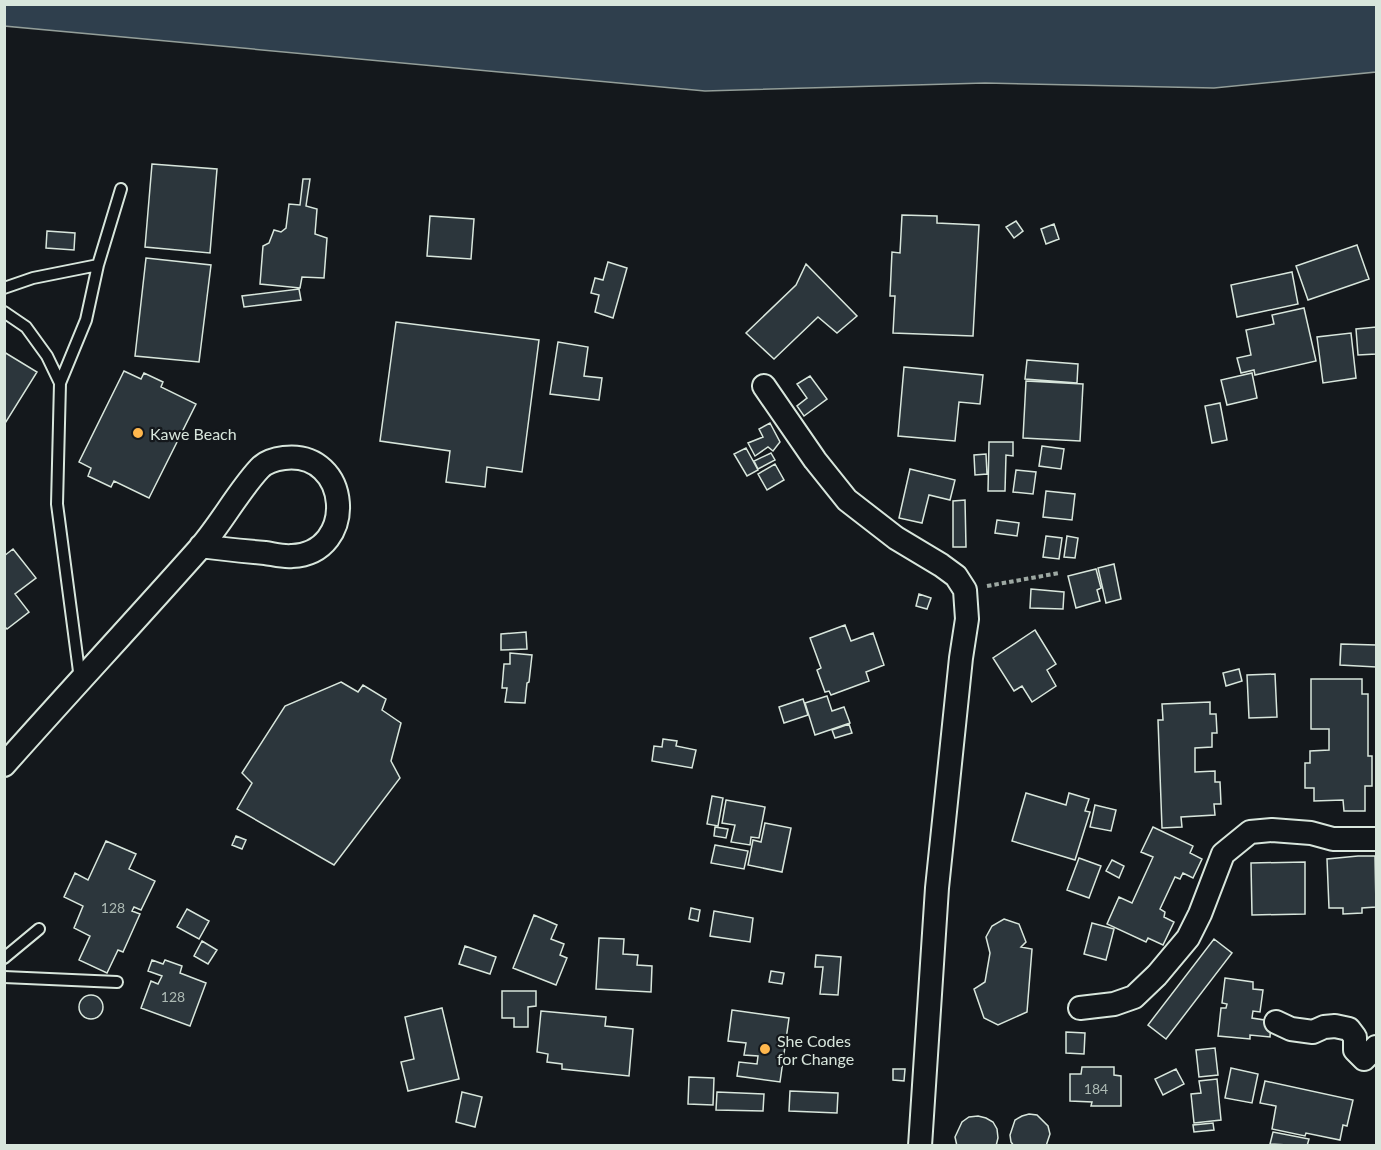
<svg xmlns="http://www.w3.org/2000/svg" width="1381" height="1150" font-family="Lato,sans-serif">
  <style>
    .water { fill: #2f3f4d; stroke: #939e99; stroke-width: 1.5 }
    .building { fill: #2c363c; stroke: #d8e6dc; stroke-width: 1.5 }
    .lines { fill: none; stroke-linecap: round; stroke-linejoin: round }
    .service-casing { stroke: #d8e6dc; stroke-width: 14 }
    .minor-casing { stroke: #d8e6dc; stroke-width: 26 }
    .path { stroke: #9da8a2; stroke-width: 4; stroke-dasharray: 4.5 3; stroke-linecap: butt }
    .service { stroke: #14181c; stroke-width: 10 }
    .minor { stroke: #14181c; stroke-width: 22 }
    .poi-dot { fill: #ffb74d; stroke: #14181c; stroke-width: 2 }
    .labels { text-anchor: middle; dominant-baseline: central; stroke-width: 4.5; stroke-linejoin: round; paint-order: stroke }
    .number-label { font-size: 14px; fill: #adbab4 }
    .poi-label { font-size: 16px; fill: #d8e6dc; stroke: #14181c; text-anchor: start }
  </style>
  <rect width="100%" height="100%" fill="#14181c"/>
  <!-- water -->
  <path class="water" d="M1376 4V72L1214 88 985 83 705 91 4 26 5 4Z"/>
  <!-- building -->
  <path class="building" d="M152 164 217 169 210 253 145 247Z
    M303 179H310L306 206 317 209 315 234 327 238 324 278 302 277 300 288 260 284 263 246 269 243 274 230 281 232 286 228 289 204 300 205Z
    M902 215 937 216V223L979 225 973 336 893 333 895 296H890L892 252 900 253Z
    M430 216 474 219 471 259 427 256Z
    M1016 221 1023 231 1014 238 1006 227Z
    M1054 224 1059 239 1046 244 1041 229Z
    M47 231 75 233 74 250 46 248Z
    M1357 245 1369 279 1308 300 1296 266Z
    M146 258 211 265 199 362 135 356Z
    M608 262 627 268 613 318 595 312 599 295 591 293 595 278 603 280Z
    M806 264 857 316 837 333 818 317 774 359 746 333 796 285Z
    M1292 272 1298 304 1237 317 1231 285Z
    M299 289 301 300 244 307 242 296Z
    M1304 308 1316 361 1255 375 1254 370 1241 373 1237 358 1251 355 1246 330 1274 324 1272 315Z
    M396 322 539 340 522 472 487 467 485 487 446 482 450 451 380 441Z
    M1376 327V354L1358 355 1356 329Z
    M1351 333 1356 378 1323 383 1317 337Z
    M558 342 588 347 584 376 602 378 599 400 550 394Z
    M4 352 37 372 4 425Z
    M1027 360 1078 364 1077 383 1025 379Z
    M904 367 983 375 980 404 959 402 955 441 898 436Z
    M124 371 141 379 144 373 163 382 161 387 196 404 149 498 114 481 111 487 88 476 91 468 79 462Z
    M1252 373 1257 398 1227 405 1221 380Z
    M810 376 827 399 804 416 797 406 807 398 797 384Z
    M1026 381 1083 384 1080 441 1023 438Z
    M1220 403 1227 440 1212 443 1205 406Z
    M770 423 780 442 773 451 768 447 755 456 748 443 763 437 759 429Z
    M989 442H1013V456L1006 455 1005 491H988Z
    M1042 446 1064 449 1061 469 1039 466Z
    M746 448 758 470 747 476 734 454Z
    M771 453 775 460 758 469 754 461Z
    M986 454 987 474 975 475 974 455Z
    M775 464 784 480 767 490 758 474Z
    M910 469 955 480 950 500 929 495 922 523 899 518Z
    M1016 470 1036 472 1033 494 1013 492Z
    M1046 491 1075 494 1072 520 1043 517Z
    M965 500 966 547H953V501Z
    M997 520 1019 523 1017 536 995 533Z
    M1046 536 1062 538 1059 559 1043 557Z
    M1067 536 1078 538 1075 558 1064 557Z
    M13 549 36 578 15 594 29 612 7 629 4 626V556Z
    M1114 564 1121 599 1106 603 1098 568Z
    M1096 569 1101 588 1097 590 1100 601 1076 608 1068 576Z
    M1031 589 1064 592 1063 609 1030 608Z
    M919 594 931 598 927 609 916 606Z
    M845 625 851 641 873 633 884 665 866 672 869 681 831 695 829 691 825 692 817 670 821 668 810 638Z
    M1035 630 1056 664 1047 670 1056 686 1032 702 1022 686 1014 691 993 658Z
    M526 632 527 649 501 650V634Z
    M1341 644 1376 645V667L1340 665Z
    M510 653 532 655 529 682 527 683 525 703 505 702 507 688H502L504 664H510Z
    M1239 669 1242 681 1226 686 1223 673Z
    M1275 674 1277 717 1249 718 1247 675Z
    M1311 679H1362V694H1368V756H1372V786H1365V811H1344L1343 800 1314 801V788H1305V763H1310V751L1329 750V729H1311Z
    M341 682 358 692 363 685 386 699 382 710 401 723 391 761 400 778 334 865 237 809 252 783 242 773 285 706Z
    M827 696 832 711 844 707 850 723 815 735 805 703Z
    M803 699 808 715 784 723 779 707Z
    M1210 702V714H1216L1217 733H1212V747L1195 748V772L1215 771V782H1220L1221 804H1214L1215 815 1181 817 1182 827 1162 828 1158 720H1163L1162 704Z
    M849 724 852 733 835 738 832 730Z
    M663 739 677 741 676 746 696 750 692 768 652 761 654 746 662 747Z
    M1026 793 1066 805 1069 793 1089 799 1085 811 1090 812 1075 860 1012 841Z
    M712 796 723 798 718 826 707 824Z
    M726 800 765 807 759 838 751 837 750 845 731 842 735 825 722 823Z
    M1095 805 1116 810 1111 831 1090 827Z
    M765 823 791 828 782 872 748 865 753 840 761 842Z
    M715 827 728 829 726 838 714 836Z
    M1153 827 1193 846 1190 853 1202 859 1193 878 1183 873 1180 879 1175 877 1160 909 1165 912 1164 917 1174 922 1163 945 1148 938 1146 942 1107 924 1119 897 1132 903 1153 857 1141 852Z
    M236 836 246 840 242 849 232 845Z
    M106 841 136 854 129 869 155 881 141 910 134 907 132 911 140 914 123 952 118 950 107 973 79 960 90 936 74 928 83 906 64 897 75 873 88 880Z
    M715 845 748 851 744 869 711 863Z
    M1358 856H1375L1376 907 1362 908V913L1343 914V908H1329L1327 859Z
    M1079 858 1101 866 1089 898 1067 890Z
    M1112 860 1124 866 1119 878 1106 871Z
    M1305 862V914L1252 915 1251 863Z
    M691 908 700 910 698 921 689 919Z
    M187 909 209 921 199 939 177 927Z
    M714 911 753 918 750 942 710 936Z
    M534 915 557 925 551 939 564 944 560 955 567 958 556 985 513 968Z
    M1004 919 1019 924 1026 942 1021 947 1032 949 1027 1012 998 1025 984 1018 974 989 985 982 990 953 986 937 992 926Z
    M1092 923 1114 929 1106 960 1084 954Z
    M599 938 624 939 623 954 638 955 637 965 652 966 651 992 596 989Z
    M1214 939 1232 953 1166 1039 1148 1025Z
    M202 941 217 950 208 964 194 956Z
    M465 946 496 957 490 974 459 964Z
    M816 955 841 957 838 995 820 994 823 967H815Z
    M152 960 163 964 165 960 182 966 180 973 206 983 190 1026 141 1008 151 981 158 984 162 976 148 971Z
    M771 971 784 973 782 984 769 982Z
    M1225 978 1253 982V989L1263 990 1260 1012 1253 1011 1252 1018 1271 1021 1270 1037 1250 1035V1039L1218 1036 1221 1008H1226L1227 1004 1222 1003Z
    M502 991H536V1006L528 1007V1027H514V1018H502Z
    M79 1007a12 12 0 1 1 24 0a12 12 0 1 1-24 0Z
    M442 1008 459 1079 408 1091 401 1062 414 1059 405 1017Z
    M732 1010 789 1018 780 1082 737 1076 739 1062 757 1064 758 1056 744 1055 746 1043 728 1041Z
    M541 1011 606 1017 605 1026 633 1029 629 1076 562 1069V1064L547 1062 548 1054 537 1052Z
    M1066 1032 1085 1033 1084 1054 1066 1053Z
    M1215 1048 1218 1075 1199 1077 1196 1050Z
    M1082 1067H1114V1075L1121 1076V1106H1091L1092 1102 1070 1101V1074H1081Z
    M1231 1068 1258 1074 1252 1103 1225 1098Z
    M893 1069H905L904 1081 893 1080Z
    M1176 1069 1184 1084 1163 1095 1155 1079Z
    M689 1077 714 1078 713 1105 688 1104Z
    M1217 1079 1221 1120 1194 1123 1191 1094 1201 1093 1199 1081Z
    M1265 1081 1353 1100 1347 1126 1343 1125 1340 1140 1306 1133 1305 1136 1272 1129 1276 1106 1260 1103Z
    M790 1091 838 1093 837 1113 789 1111Z
    M462 1092 482 1097 475 1127 456 1122Z
    M717 1092 764 1094 763 1111 716 1110Z
    M1029 1114 1037 1115 1048 1126 1050 1134 1046 1146H1014L1011 1142 1010 1135 1015 1120 1022 1116Z
    M978 1116 986 1118 993 1122 997 1129 998 1138 996 1146H957L955 1137 962 1122 969 1117Z
    M1213 1123 1214 1130 1194 1132 1193 1125Z
    M1273 1132 1309 1139 1307 1146 1270 1144Z"/>
  <g class="lines">
    <!-- service casing -->
    <g class="service-casing">
      <path id="service" d="M4 288 33 278 98 265
        M4 312 26 327 47 356 60 383 57 504 80 679
        M60 383 86 320 98 265 121 189
        M4 958 39 929
        M4 977 117 982"/>
    </g>
    <!-- minor casing -->
    <g class="minor-casing">
      <path id="minor" d="M764 386 815 460 847 500 896 538 941 565 956 576 965 590 967 619 961 658 937 888 920 1146
        M4 765C69 692 135 621 199 549 221 524 237 493 259 469 265 462 276 459 284 458 351 450 358 553 292 556 283 557 273 554 265 553 243 551 222 549 201 546
        M1080 1008 1114 1004 1134 997 1157 975 1188 938 1200 914 1223 854 1250 832 1272 830 1311 833 1333 839H1376
        M1276 1022 1291 1029 1313 1032 1324 1027 1335 1026 1349 1029 1355 1037V1050L1364 1059 1376 1047"/>
    </g>
    <!-- path -->
    <path class="path" d="M987 586 1059 573"/>
    <!-- service -->
    <use href="#service" class="service"/>
    <!-- minor -->
    <use href="#minor" class="minor"/>
  </g>
  <!-- markers -->
  <g class="poi-dot">
    <circle cx="138" cy="433" r="6"/>
    <circle cx="765" cy="1049" r="6"/>
  </g>
  <g class="labels">
    <!-- number labels -->
    <g class="number-label">
      <text x="113" y="907">128</text>
      <text x="173" y="996">128</text>
      <text x="1096" y="1088">184</text>
    </g>
    <!-- poi labels -->
    <g class="poi-label">
      <text x="150" y="433">Kawe Beach</text>
      <text x="777" y="1040">She Codes<tspan x="777" dy="18">for Change</tspan></text>
    </g>
  </g>
  <!-- border -->
  <rect width="1381" height="1150" fill="none" stroke="#d8e6dc" stroke-width="12"/>
</svg>
